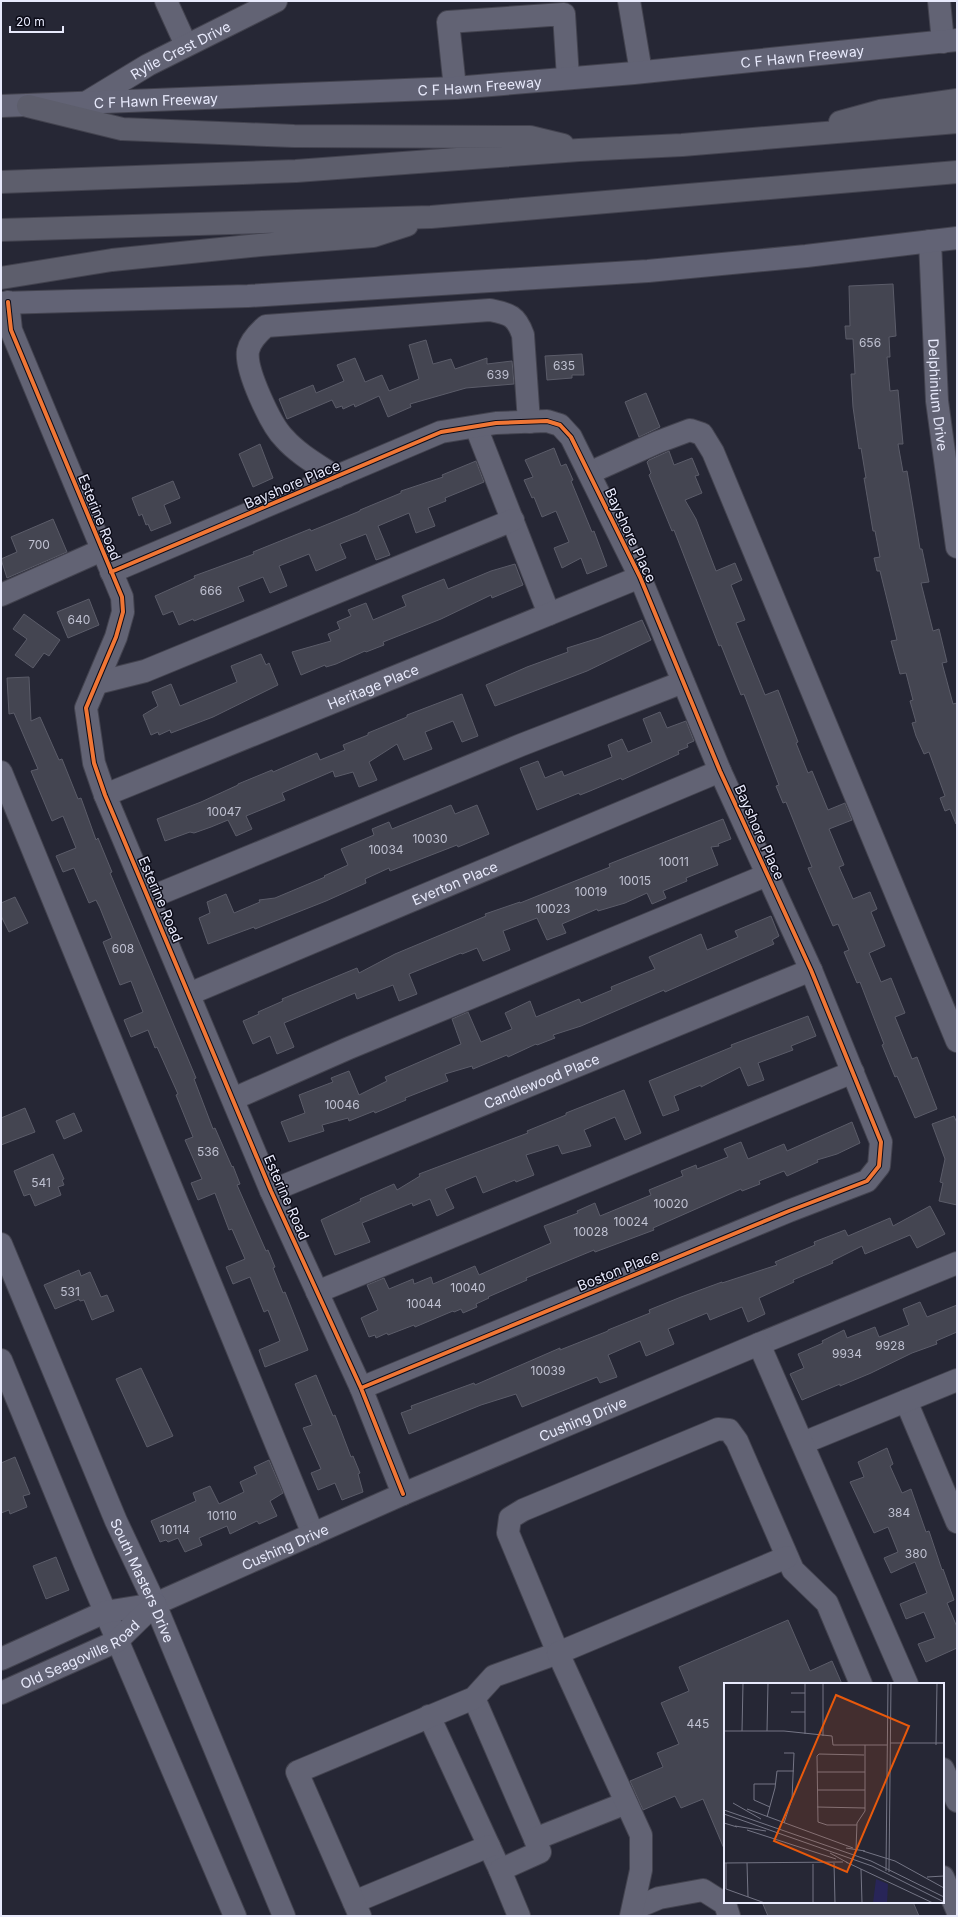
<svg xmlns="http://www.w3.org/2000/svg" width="958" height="1917" font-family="Inter,sans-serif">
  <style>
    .building { fill: #444551; stroke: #5b5c69 }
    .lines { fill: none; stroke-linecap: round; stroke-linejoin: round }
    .minor-casing { stroke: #43434f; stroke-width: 24 }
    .major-casing { stroke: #43434f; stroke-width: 24 }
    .highway-casing { stroke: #43434f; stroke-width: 24 }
    .minor { stroke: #626374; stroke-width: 22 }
    .major { stroke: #626375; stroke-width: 22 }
    .highway { stroke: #5d5e6c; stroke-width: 22 }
    .cycleway-casing { stroke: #0c0c18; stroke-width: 6 }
    .cycleway { stroke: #f07635; stroke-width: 4 }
    .labels { text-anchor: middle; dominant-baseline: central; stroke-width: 3; stroke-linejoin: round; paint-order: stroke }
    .number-label { font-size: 12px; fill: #bfc1d1 }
    .street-label { font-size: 14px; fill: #e8eafc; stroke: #0c0c18 }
    .inset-road { fill: none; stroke: #747585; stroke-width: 1 }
    .view { fill: #e8590c; fill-opacity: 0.15; stroke: #e8590c; stroke-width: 2 }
    .inset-edge { fill: none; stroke: #e8eafc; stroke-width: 2 }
  </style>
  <rect width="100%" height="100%" fill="#262735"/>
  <!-- building -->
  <path class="building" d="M893 284 896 336 889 337 890 357H887L890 391 898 390 903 444H898L903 472 907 471 920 549H922L929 582 921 583 933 631 939 629 947 662 942 663 953 704 957 703 956 824 950 809 945 811 940 798 945 796 929 752 924 754 916 736 912 723 916 722 910 701 913 700 906 673 900 674 891 641 897 640 880 571H877L874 558 880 557 875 531H873L864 478H866L861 448 859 449 853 407 851 374H855L853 339H846L845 326H850L849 286Z
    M426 340 433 364 451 359 455 369 487 358V364L512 361 514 384 466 388 410 404 411 407 388 417 379 396 355 407 354 404 343 409 342 406 336 408 332 400 287 419 279 399 313 385 316 393 344 381 337 365 355 358 365 382 382 375 389 391 419 379 409 345Z
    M582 354 584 375H572V378L547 380 545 356Z
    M646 393 660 427 639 437 625 402Z
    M260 444 273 478 253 487 239 454Z
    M554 448 561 466 566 464 573 480 571 481 592 532 594 531 607 566 587 574 581 558 562 568 554 548 569 542 556 511 542 517 534 497 532 498 524 480 533 477 525 460Z
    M669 451 674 465 692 458 699 475 695 476 702 493 685 500 696 519 716 571 735 563 742 580 731 585 745 620 736 623 765 695 778 690 798 742 796 743 808 773 812 771 828 810 845 803 852 820 829 829 844 865 839 867 853 899 870 892 877 909 871 912 885 946 869 953 881 982 891 978 905 1013 895 1017 912 1059 917 1057 937 1109 915 1118 897 1076 895 1077 882 1045 884 1044 860 982 857 983 844 952 849 950 838 924 833 926 808 868 812 867 786 802 783 803 776 786 779 785 744 694 741 695 721 645 719 646 674 530 672 531 649 475 651 473 647 462 649 460Z
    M476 461 484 482 445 498 446 501 428 508 435 526 416 533 409 513 378 526 390 555 376 560 366 534 340 544 346 558 316 571 309 554 279 566 287 586 270 593 263 577 238 587 244 601 194 621 193 619 179 625 173 611 163 615 155 596 195 578 194 576 254 554 253 552 310 529 311 531 360 511V510L401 493V491L443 477 442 475Z
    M173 481 180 498 164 505 171 523 151 531 148 524 146 525 142 514 139 516 132 498Z
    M53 519 67 552 7 578 1 559 17 552 11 537Z
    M515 564 523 585 492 598 491 595 441 619 383 642 384 645 366 652 365 651 336 664 326 667 325 665 301 675 292 652 331 641 328 634 340 629 337 622 351 616 348 610 366 603 373 620 406 606 402 596 444 579 448 589 491 571Z
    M89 599 99 625 68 638 57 612Z
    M24 614 60 640 49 656 44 653 33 668 15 655 27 639 13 629Z
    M642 620 651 640 587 671 495 706 486 685 527 667 568 652 567 648 599 638Z
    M261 654 266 665 269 663 278 685 213 717 171 733 170 730 159 735 158 732 151 735 143 715 158 706 152 692 171 684 180 706 237 682 231 666Z
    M29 677 31 721 40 717 59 760 62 759 78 799 81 798 96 840 98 838 112 872 110 873 196 1078 194 1079 213 1129 215 1128 232 1167 233 1166 240 1184 237 1185 266 1251 268 1250 275 1267 273 1268 283 1293 285 1292 308 1350 265 1367 259 1350 280 1341 268 1310 264 1312 250 1277 233 1284 226 1267 245 1259 232 1229 229 1230 215 1193 198 1200 191 1183 202 1179 185 1140 193 1137 176 1095 178 1094 157 1047 155 1048 148 1030 131 1037 124 1020 143 1012 131 981 120 985 103 942 112 938 100 908 96 900 89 903 74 868 63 872 56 856 76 848 63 816 52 821 31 771 38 769 14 713 9 714 7 678Z
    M462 694 478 736 462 742 453 721 425 732 432 749 404 760 397 744 369 762 377 780 359 787 353 772 335 777 333 771 282 793 285 800 246 816 252 829 236 836 228 820 211 827 194 833 190 832 165 841 157 819 201 802 238 785V784L272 770 273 772 317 753 320 760 345 750 343 745 368 735V733L407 717V715Z
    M660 712 667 728 686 721 694 741 687 744 688 747 678 751 679 754 622 780 621 778 590 791 580 795 579 793 537 810 520 768 538 761 545 778 562 771 564 776 612 757 608 745 622 739 628 752 652 742 643 719Z
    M451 805 455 814 477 805 489 834 458 847 457 845 390 871 389 868 365 879 366 883 326 901 255 929 254 927 208 944 199 918 210 913 207 902 226 894 234 913 260 902 259 900 275 898 325 877 324 876 348 865 341 849 374 835 372 829 389 822 392 829Z
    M723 819 731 839 718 844 719 846 711 847 718 865 686 878 687 881 663 891 666 898 652 904 647 893 625 903 598 911 597 909 562 924 566 933 547 940 537 918 503 931 510 950 483 961 477 948 462 954 461 953 409 974 417 994 399 1001 393 985 357 999 355 993 284 1023 294 1047 277 1054 270 1036 253 1044 243 1021 259 1014 258 1012 283 1001 282 999 357 968 359 973 395 954 486 916 485 914 520 902V903L610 867 609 864Z
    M15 897 28 923 9 932 1 916V903Z
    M771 916 779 936 772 940 774 944 665 992 664 990 581 1026 553 1035 555 1038 537 1045 536 1044 508 1057 507 1055 473 1069 472 1066 445 1074 448 1081 405 1098 406 1100 375 1113 374 1111 349 1121 348 1118 322 1125 324 1131 289 1142 281 1122 305 1113 299 1095 333 1082 331 1078 349 1071 359 1095 387 1081 385 1077 461 1044 452 1019 468 1012 481 1042 512 1029 505 1013 530 1001 536 1017 579 999 581 1003 612 990 611 987 655 969 649 957 701 934 707 950 738 937 735 931Z
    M808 1016 816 1036 791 1046 793 1050 758 1063 764 1080 748 1086 740 1067 701 1087V1085L674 1096 679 1110 663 1116 649 1081 732 1047 731 1045Z
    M624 1090 641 1133 625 1140 615 1117 584 1130 591 1146 562 1154 558 1145 526 1155 534 1175 516 1182 515 1180 483 1193 476 1176 445 1189 454 1208 437 1216 430 1199 413 1206 412 1203 362 1223 370 1242 335 1255 321 1220 361 1201 360 1199 394 1184 397 1190 420 1176 419 1174 528 1133 527 1131 566 1115V1113Z
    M25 1108 35 1132 1 1145V1118Z
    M74 1113 82 1131 64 1139 56 1121Z
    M954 1116 957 1123V1205L939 1201 943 1183 940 1182 945 1159 932 1124Z
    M852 1122 860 1143 837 1154 817 1160 818 1162 787 1176 784 1171 759 1181 760 1184 742 1191 741 1189 653 1228 654 1230 595 1252 594 1250 526 1278 527 1280 488 1297 489 1298 476 1304 477 1307 463 1313 461 1309 454 1312 453 1311 415 1327 414 1325 388 1335 387 1333 376 1338 375 1335 369 1337 361 1318 378 1310 367 1285 384 1278 389 1289 413 1279 414 1284 431 1277 433 1284 475 1266 479 1275 551 1243 544 1226 578 1213 577 1211 595 1203 600 1216 651 1195 649 1190 683 1176 681 1171 696 1165 697 1169 728 1157 724 1149 741 1142 748 1159 784 1144 787 1151Z
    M53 1154 64 1179 62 1180 64 1185 58 1187 61 1195 35 1206 30 1194 24 1196 14 1171Z
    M930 1206 945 1234 917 1248 910 1235 865 1254 862 1246 832 1261 833 1263 793 1280 794 1282 759 1298 765 1314 748 1322 742 1307 710 1320 707 1313 668 1329 674 1344 646 1356 640 1341 608 1355 617 1377 600 1383 597 1377 522 1407 516 1394 481 1405 409 1434 401 1413 412 1409 411 1406 474 1383 475 1385 560 1348V1350L608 1331V1330L650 1313 649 1310 681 1297 722 1282V1283L777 1265 775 1262 815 1245 814 1242 845 1230 848 1236 890 1218 893 1226Z
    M79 1270 81 1276 90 1272 101 1297 107 1295 114 1311 92 1320 84 1300 80 1301 79 1299 55 1309 44 1285Z
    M920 1302 927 1317 957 1305V1332L936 1341 937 1344 912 1353 871 1373 840 1386V1384L802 1400 790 1374 804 1368 798 1354 823 1343 822 1341 844 1330 847 1338 875 1327 879 1337 909 1325 903 1309Z
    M141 1368 173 1436 147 1447 116 1379Z
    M316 1375 333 1416 335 1415 351 1457 353 1456 360 1473 358 1474 363 1492 342 1500 335 1483 318 1490 311 1473 321 1469 303 1428 312 1425 295 1384Z
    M887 1448 893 1464 890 1466 902 1493 911 1489 926 1532 929 1531 942 1570 943 1569 954 1600 947 1603 957 1627V1648L926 1662 918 1644 935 1638 924 1612 906 1619 900 1604 927 1593 915 1562 891 1573 884 1558 898 1552 888 1527 874 1533 850 1482 864 1477 858 1462Z
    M15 1457 30 1494 23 1496 27 1507 10 1514 9 1510 1 1513V1463Z
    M269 1460 283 1493 270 1501 277 1516 259 1524 257 1521 230 1534 227 1526 199 1538 202 1545 185 1552 178 1538 168 1542 166 1540 160 1542 151 1521 196 1501 193 1493 210 1486 219 1504 244 1492 240 1482 257 1474 254 1467Z
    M56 1557 69 1590 46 1599 33 1566Z
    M788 1620 810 1671 832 1661 842 1684H725V1851L703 1799 681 1808 675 1796 643 1810 630 1781 663 1767 657 1753 679 1744 661 1703 689 1691 679 1667Z
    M762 1902H913L919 1916H768Z"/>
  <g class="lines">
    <!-- minor casing -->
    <g class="minor-casing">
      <g id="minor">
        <path d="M166 1 186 45"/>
        <path d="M629 1 641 72"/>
        <path d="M939 1 943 42"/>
        <path d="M455 88 448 22 564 14 568 78"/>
        <path id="s1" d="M87 102 148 65 276 1"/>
        <path id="s2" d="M930 241 937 401 957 547"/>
        <path d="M8 302 11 330 122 597 123 612 116 637 86 708 94 763 105 795 271 1191 361 1388 403 1494"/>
        <path d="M476 427 549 614"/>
        <path d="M589 473 658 442 690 430 702 434 713 452 957 1041"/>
        <path d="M336 477C318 465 298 454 284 438 271 425 245 370 248 351 250 341 258 333 266 326L490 310C509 314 516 315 523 335L529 422"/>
        <path d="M111 572 441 432 496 423 547 421 560 425 571 437 640 577 720 771 811 970 881 1142 879 1166 867 1181 789 1211 361 1388"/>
        <path d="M1 595 102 550"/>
        <path d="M97 683 145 671 513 520"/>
        <path d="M1 772 313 1534"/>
        <path id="s3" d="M105 795 640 577"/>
        <path d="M149 898 521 745 683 682"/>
        <path id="s4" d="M189 994 720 771"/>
        <path d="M233 1099 349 1048 767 875"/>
        <path id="s5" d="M271 1191 811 970"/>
        <path d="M317 1292 853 1072"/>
        <path d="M759 1344 957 1263"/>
        <path d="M906 1401 957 1522"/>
        <path d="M803 1443 957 1380"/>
        <path id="s6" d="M155 1604 403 1494 759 1344 907 1684"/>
        <path d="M474 1698 535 1839"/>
        <path d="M429 1716 500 1870"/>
        <path d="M943 1769 957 1801"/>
        <path d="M943 1877 957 1910"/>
        <path d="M354 1902 489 1846"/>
        <path d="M633 1909 659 1898 703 1890 725 1904 729 1916"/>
        <path d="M360 1916 297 1772 474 1698 494 1676 558 1653 508 1533 510 1518 523 1510 718 1429 729 1430 737 1441 793 1570 827 1603 861 1684"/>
        <path d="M519 1916 500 1870 540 1852 535 1839 626 1803"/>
        <path d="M631 1916 641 1870V1835L558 1653 787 1557"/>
      </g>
    </g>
    <!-- major casing -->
    <g class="major-casing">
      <g id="major">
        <path id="s7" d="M1 106 455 88 634 73 957 40"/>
        <path d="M1 303 248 296 648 271 806 256 957 238"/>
        <path id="s8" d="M1 1244 116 1521 155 1604 284 1916"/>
        <path d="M1 1360 84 1562 235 1916"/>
        <path d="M1 1659 105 1612 155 1604"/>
        <path id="s9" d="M1 1693 117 1641 155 1604"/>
      </g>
    </g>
    <!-- highway casing -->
    <g class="highway-casing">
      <path id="highway" d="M28 106 122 129 294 136 530 137 563 145
        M840 122 880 111 957 100
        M1 182 296 171 579 150 682 145 957 122
        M1 230 431 217 957 172
        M1 278 112 260 260 245 373 236 407 225"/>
    </g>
    <!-- minor -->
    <use href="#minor" class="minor"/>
    <!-- major -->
    <use href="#major" class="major"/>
    <!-- highway -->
    <use href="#highway" class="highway"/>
    <!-- cycleway casing -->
    <g class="cycleway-casing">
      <path id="cycleway" d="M8 302 11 330 122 597 123 612 116 637 86 708 94 763 105 795 271 1191 361 1388 403 1494
        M111 572 441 432 496 423 547 421 560 425 571 437 640 577 720 771 811 970 881 1142 879 1166 867 1181 789 1211 361 1388"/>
    </g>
    <!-- cycleway -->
    <use href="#cycleway" class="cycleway"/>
  </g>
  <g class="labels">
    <!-- number labels -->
    <g class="number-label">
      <text x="870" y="342">656</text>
      <text x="564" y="365">635</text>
      <text x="498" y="374">639</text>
      <text x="39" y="544">700</text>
      <text x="211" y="590">666</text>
      <text x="79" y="619">640</text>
      <text x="224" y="811">10047</text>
      <text x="430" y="838">10030</text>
      <text x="386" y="849">10034</text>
      <text x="674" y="861">10011</text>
      <text x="635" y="880">10015</text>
      <text x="591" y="891">10019</text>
      <text x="553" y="908">10023</text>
      <text x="123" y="948">608</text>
      <text x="342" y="1104">10046</text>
      <text x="208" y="1151">536</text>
      <text x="41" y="1182">541</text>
      <text x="671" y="1203">10020</text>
      <text x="631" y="1221">10024</text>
      <text x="591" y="1231">10028</text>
      <text x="468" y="1287">10040</text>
      <text x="70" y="1291">531</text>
      <text x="424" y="1303">10044</text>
      <text x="890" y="1345">9928</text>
      <text x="847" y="1353">9934</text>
      <text x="548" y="1370">10039</text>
      <text x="899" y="1512">384</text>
      <text x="222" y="1515">10110</text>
      <text x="175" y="1529">10114</text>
      <text x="916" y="1553">380</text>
      <text x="698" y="1723">445</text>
    </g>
    <!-- street labels -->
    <g class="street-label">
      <text stroke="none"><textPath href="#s1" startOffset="107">Rylie Crest Drive</textPath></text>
      <text stroke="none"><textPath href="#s7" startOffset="803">C F Hawn Freeway</textPath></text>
      <text stroke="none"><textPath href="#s7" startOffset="479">C F Hawn Freeway</textPath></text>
      <text stroke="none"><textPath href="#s7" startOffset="155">C F Hawn Freeway</textPath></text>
      <text stroke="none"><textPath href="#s2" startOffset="154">Delphinium Drive</textPath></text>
      <text transform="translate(292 484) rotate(-23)">Bayshore Place</text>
      <text transform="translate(100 517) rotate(68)">Esterine Road</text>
      <text transform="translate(631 535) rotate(65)">Bayshore Place</text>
      <text stroke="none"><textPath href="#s3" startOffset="289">Heritage Place</textPath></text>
      <text transform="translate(760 832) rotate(66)">Bayshore Place</text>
      <text stroke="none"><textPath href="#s4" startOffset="288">Everton Place</textPath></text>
      <text transform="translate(161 899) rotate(67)">Esterine Road</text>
      <text stroke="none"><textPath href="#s5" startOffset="292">Candlewood Place</textPath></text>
      <text transform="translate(287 1197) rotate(66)">Esterine Road</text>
      <text transform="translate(618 1270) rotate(-22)">Boston Place</text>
      <text stroke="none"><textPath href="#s6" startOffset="466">Cushing Drive</textPath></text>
      <text stroke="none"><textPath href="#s6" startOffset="142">Cushing Drive</textPath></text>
      <text stroke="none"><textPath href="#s8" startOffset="365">South Masters Drive</textPath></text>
      <text stroke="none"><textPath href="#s9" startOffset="88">Old Seagoville Road</textPath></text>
    </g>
  </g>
  <!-- overview -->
  <g transform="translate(724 1683)">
    <rect width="220" height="220" fill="#262735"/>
    <path d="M152 196 164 201 163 220H149Z" fill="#282558"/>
    <path class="inset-road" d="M67 10H81M67 29H81M0 48H60L108 53 109 62H163M18 48 19 0M43 48 44 0M81 51V0M99 53V0M166 60H220M212 62 213 0M93 89H141M93 107H141M9 120 37 136M46 124 30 117V101H51M93 124 141 125M23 126 129 165M0 127 147 178 220 214M0 131 148 183 220 219M43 134 51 105 53 88H70M0 140 13 144M60 140 68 116 70 70H60M133 142H103L94 139 93 73 95 71 140 72M11 143 42 148M23 147 112 176M122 165 141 168M132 166 133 140 141 128V62M139 168 171 178 220 205M106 170 124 180M122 179 209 220M0 180 119 179M2 180V206L41 220M23 180 24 214M110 180 111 220M137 186 138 220M162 188 164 0M165 189 167 0M203 194 220 193M89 220V181"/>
    <path class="view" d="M112 12 185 43 123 189 50 158Z"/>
    <rect width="220" height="220" class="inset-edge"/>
  </g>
  <!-- border -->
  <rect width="958" height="1917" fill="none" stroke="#e8eafc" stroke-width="4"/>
  <!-- scale -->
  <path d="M10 26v6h53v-6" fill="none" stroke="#e8eafc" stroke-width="2"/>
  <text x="16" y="26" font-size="12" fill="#e8eafc" stroke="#0c0c18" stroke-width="3" paint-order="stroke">20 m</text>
</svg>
